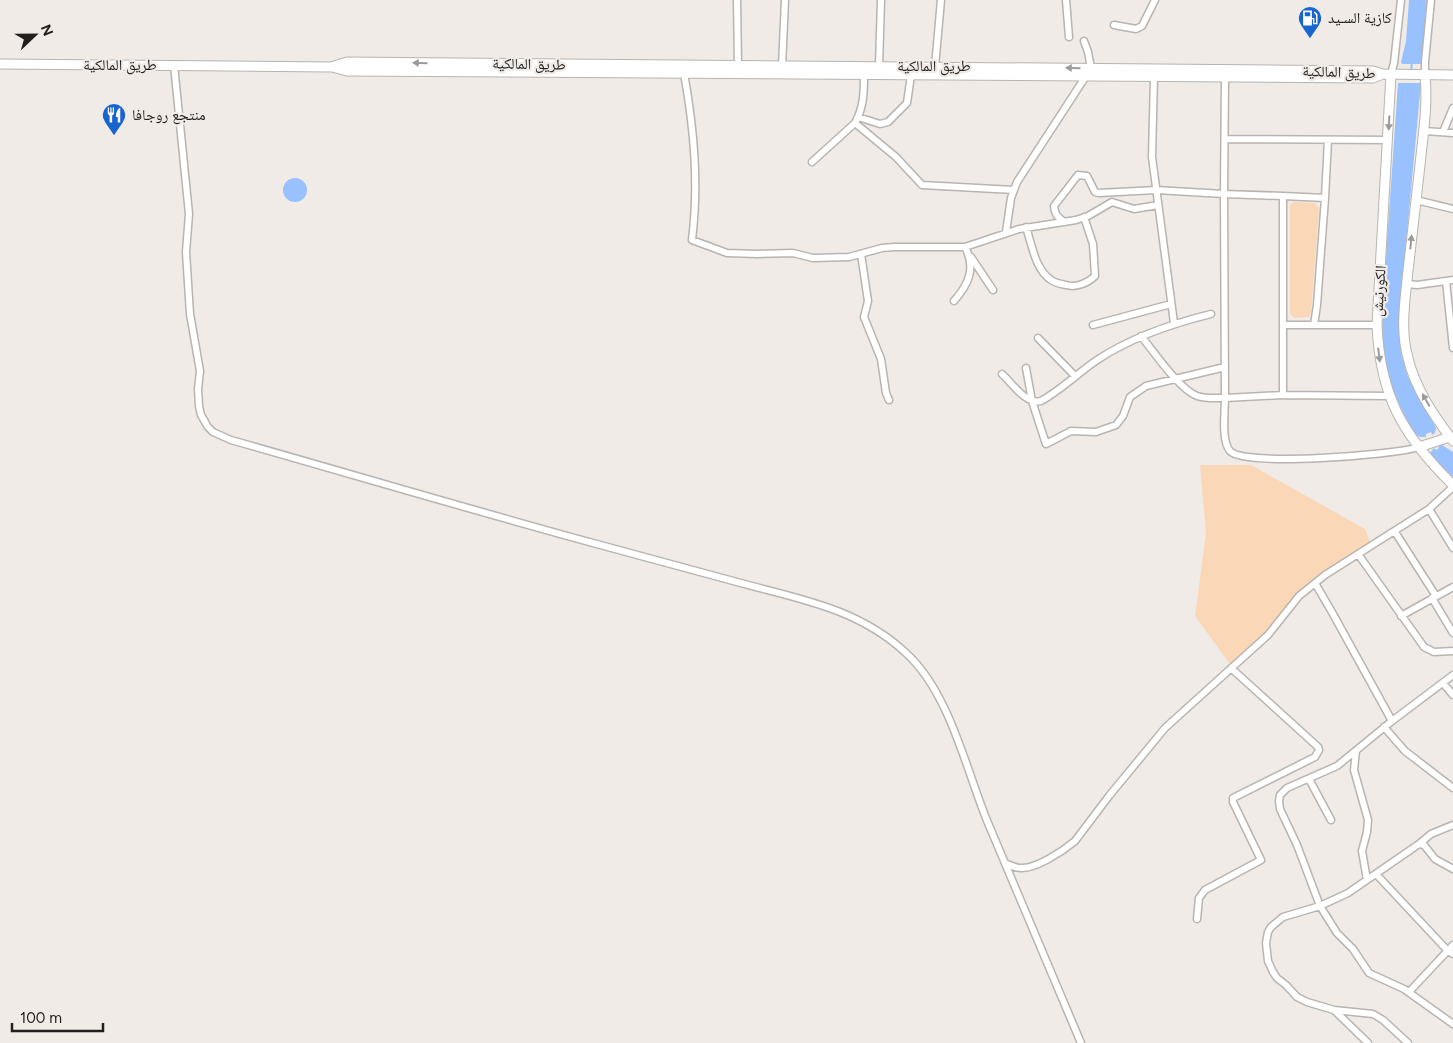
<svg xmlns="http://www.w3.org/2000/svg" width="1453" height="1043" font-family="Figtree,'Noto Naskh Arabic',sans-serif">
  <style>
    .green { fill: #fad7b7 }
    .water { fill: #99c1fe }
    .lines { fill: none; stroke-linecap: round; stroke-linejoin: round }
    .stream { stroke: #99c1fe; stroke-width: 2 }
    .minor-casing { stroke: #b8b4b0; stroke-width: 9 }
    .major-casing { stroke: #b8b4b0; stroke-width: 11 }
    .minor { stroke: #fff; stroke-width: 6 }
    .major { stroke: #fff; stroke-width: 9 }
    .oneway { fill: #9c9b9a }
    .labels { text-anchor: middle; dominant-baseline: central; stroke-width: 4.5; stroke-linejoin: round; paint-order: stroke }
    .poi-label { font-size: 15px; fill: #22201f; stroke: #f0ebe7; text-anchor: start }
    .street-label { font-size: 15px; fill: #22201f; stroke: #f0ebe7 }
  </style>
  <rect width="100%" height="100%" fill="#f0ebe7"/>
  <!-- green -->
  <path class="green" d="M1293 202 1315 203 1319 208 1311 313 1309 317 1294 318 1290 314V205Z
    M1200 465H1251L1365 529 1371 544 1302 588 1267 633 1230 664 1195 616 1206 533Z"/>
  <!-- water -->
  <path class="water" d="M1409 0H1427L1421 64H1402L1401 62 1406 41Z
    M1398 83H1421L1399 319 1401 353 1408 377 1436 428 1435 433 1432 435 1431 432 1426 434V437H1420L1416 435 1405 417 1390 384 1386 368 1382 342 1383 302Z
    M283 190a12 12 0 1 1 24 0a12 12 0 1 1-24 0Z
    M1438 445H1442L1453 452V477L1431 456 1430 453 1434 448 1436 450 1439 448Z"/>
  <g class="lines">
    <!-- stream -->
    <path class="stream" d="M1411 72 1412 62"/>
    <!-- minor casing -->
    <g class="minor-casing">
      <path id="minor" d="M737 0 738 66
        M1066 0 1069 37
        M1114 25 1136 29 1142 26 1155 0
        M1084 41 1088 52 1091 68
        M174 65 189 214 186 252 190 314 200 371 198 389 199 406 201 415 208 427 213 432 231 440C351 474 472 510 593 543 641 556 689 569 737 582 799 599 858 608 906 653 950 693 966 770 988 823L1081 1043
        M782 66 785 0
        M879 66 881 0
        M935 67 941 0
        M684 73C694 129 699 183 692 240L727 253 757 254 793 253 813 258 849 257 882 248 894 247H965L1019 229 1076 220 1088 216 1112 202 1134 209 1158 205
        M1391 74 1394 63 1401 0
        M1425 75V62L1431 0
        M1154 77 1152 157 1174 323
        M858 117 880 124 888 122 907 103 911 75
        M855 123 896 157 922 185 1014 190
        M1424 131 1453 133
        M1443 132 1453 108
        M1225 139 1388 140
        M812 162 855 123C864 107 864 92 864 74
        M1283 196 1325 198 1328 140
        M1416 200 1453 209
        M1065 222C1058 218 1055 215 1054 206L1078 175 1087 176 1095 192 1099 193 1156 190 1224 194 1225 77
        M1026 227C1032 245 1035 269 1051 280 1055 283 1061 284 1066 285 1076 288 1088 283 1095 276L1093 244 1084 217
        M1006 232 1011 198 1017 182 1086 76
        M861 254 868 301 864 317 881 359 886 393 889 400
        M971 257 993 290
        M1446 281 1453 348
        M1407 284 1417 285 1453 280
        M954 301C969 284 976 268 965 247
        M1093 325 1171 304
        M1283 325H1377
        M1314 325 1317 305 1325 198
        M1141 336C1154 352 1179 389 1197 396 1206 399 1216 398 1225 398 1225 411 1221 441 1230 451 1244 467 1395 455 1419 447
        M1038 338 1075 376
        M1026 368 1032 401 1046 444 1071 431 1096 432 1116 425 1123 416 1130 397 1146 386 1225 367
        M1002 374C1012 383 1026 405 1041 401 1061 390 1078 373 1097 360 1132 337 1170 324 1211 314
        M1283 395V196L1224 194 1225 398 1283 395 1389 396
        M1429 509 1453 548
        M1395 532 1436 596
        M1358 554 1424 647 1434 652 1453 651
        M1315 583 1333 614 1392 721
        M1432 598 1453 633
        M1401 616 1453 587
        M1453 675 1392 721 1337 766 1287 788 1280 795 1279 801 1280 809 1297 845 1320 906 1337 933 1353 949 1369 973 1404 989 1453 1024
        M1443 683 1453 695
        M1384 727 1405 751 1453 788
        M1356 751 1354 770 1368 820 1367 832 1362 851 1367 880
        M1309 779 1331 820
        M1419 844 1431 834 1453 825
        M1005 863C1010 865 1015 868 1021 868 1036 869 1063 851 1075 841L1109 796 1165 728 1268 635 1299 596 1325 575 1429 509 1453 487
        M1376 874 1448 951 1453 954
        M1197 919 1199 898 1205 890 1261 860 1233 802V798L1315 757 1319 750 1318 747 1231 668
        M1409 992 1453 945
        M1334 1010 1368 1043
        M1408 1043 1383 1020 1373 1014 1334 1010 1307 1002 1297 997 1286 985 1277 978 1273 972 1268 961 1266 943 1268 932 1271 927 1283 917 1320 906 1348 893 1419 844 1424 845 1435 859 1453 869"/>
    </g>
    <!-- major casing -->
    <g class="major-casing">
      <path id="major" d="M0 64 331 67 347 62 1373 71 1383 74 1453 75
        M332 67 347 71 1373 78 1383 74
        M1391 74 1377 325C1380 396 1403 436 1453 485
        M1425 75C1428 105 1423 135 1420 165 1416 201 1412 236 1408 271 1405 300 1400 330 1408 358 1415 388 1434 416 1453 441
        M1419 447 1450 437"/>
    </g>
    <!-- minor -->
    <use href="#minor" class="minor"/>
    <!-- major -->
    <use href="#major" class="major"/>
  </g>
  <!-- one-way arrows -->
  <defs><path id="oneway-solid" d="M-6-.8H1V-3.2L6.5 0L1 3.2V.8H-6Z" transform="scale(1.25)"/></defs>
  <g class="oneway">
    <use href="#oneway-solid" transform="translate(420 63) rotate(-179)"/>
    <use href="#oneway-solid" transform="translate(1073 68) rotate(-179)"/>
    <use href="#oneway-solid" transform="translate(1389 123) rotate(93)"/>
    <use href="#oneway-solid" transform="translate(1411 242) rotate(-84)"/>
    <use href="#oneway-solid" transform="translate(1379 355) rotate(83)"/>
    <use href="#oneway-solid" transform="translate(1426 400) rotate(-120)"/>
  </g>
  <!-- icons -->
  <defs>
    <g id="fuel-pin" transform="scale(1.25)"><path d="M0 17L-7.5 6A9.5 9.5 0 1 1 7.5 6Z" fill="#1965d0" stroke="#f0ebe7"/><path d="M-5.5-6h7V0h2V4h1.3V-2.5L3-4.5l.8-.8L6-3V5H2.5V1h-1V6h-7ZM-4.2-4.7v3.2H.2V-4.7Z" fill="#fff"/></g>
    <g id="restaurant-pin" transform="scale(1.25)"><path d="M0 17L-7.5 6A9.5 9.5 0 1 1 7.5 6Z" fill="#1965d0" stroke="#f0ebe7"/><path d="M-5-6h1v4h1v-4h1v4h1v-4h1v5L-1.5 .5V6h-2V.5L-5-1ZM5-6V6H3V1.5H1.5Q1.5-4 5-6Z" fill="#fff"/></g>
  </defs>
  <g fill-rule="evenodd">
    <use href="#fuel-pin" x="1310" y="18"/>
    <use href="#restaurant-pin" x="114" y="115"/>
  </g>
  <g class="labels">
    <!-- poi labels -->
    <g class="poi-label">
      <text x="1328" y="18">كازية السـيد</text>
      <text x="132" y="115">منتجع روجافا</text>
    </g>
    <!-- street labels -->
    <g class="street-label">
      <text transform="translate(529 64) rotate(1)">طريق المالكية</text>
      <text x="120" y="65">طريق المالكية</text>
      <text x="934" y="66">طريق المالكية</text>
      <text transform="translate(1339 72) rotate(2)">طريق المالكية</text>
      <text transform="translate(1379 291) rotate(-86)">الكورنيش</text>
    </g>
  </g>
  <!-- north arrow -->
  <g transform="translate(35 35) rotate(68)" stroke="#f0ebe7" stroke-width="4" paint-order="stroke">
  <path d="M0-4L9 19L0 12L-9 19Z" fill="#22201f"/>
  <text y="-8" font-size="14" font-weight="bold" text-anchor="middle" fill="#22201f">N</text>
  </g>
  <!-- scale -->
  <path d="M12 1023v8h91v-8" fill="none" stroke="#22201f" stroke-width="2.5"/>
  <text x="20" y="1023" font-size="15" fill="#22201f" stroke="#f0ebe7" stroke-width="4" paint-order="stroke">100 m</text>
</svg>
